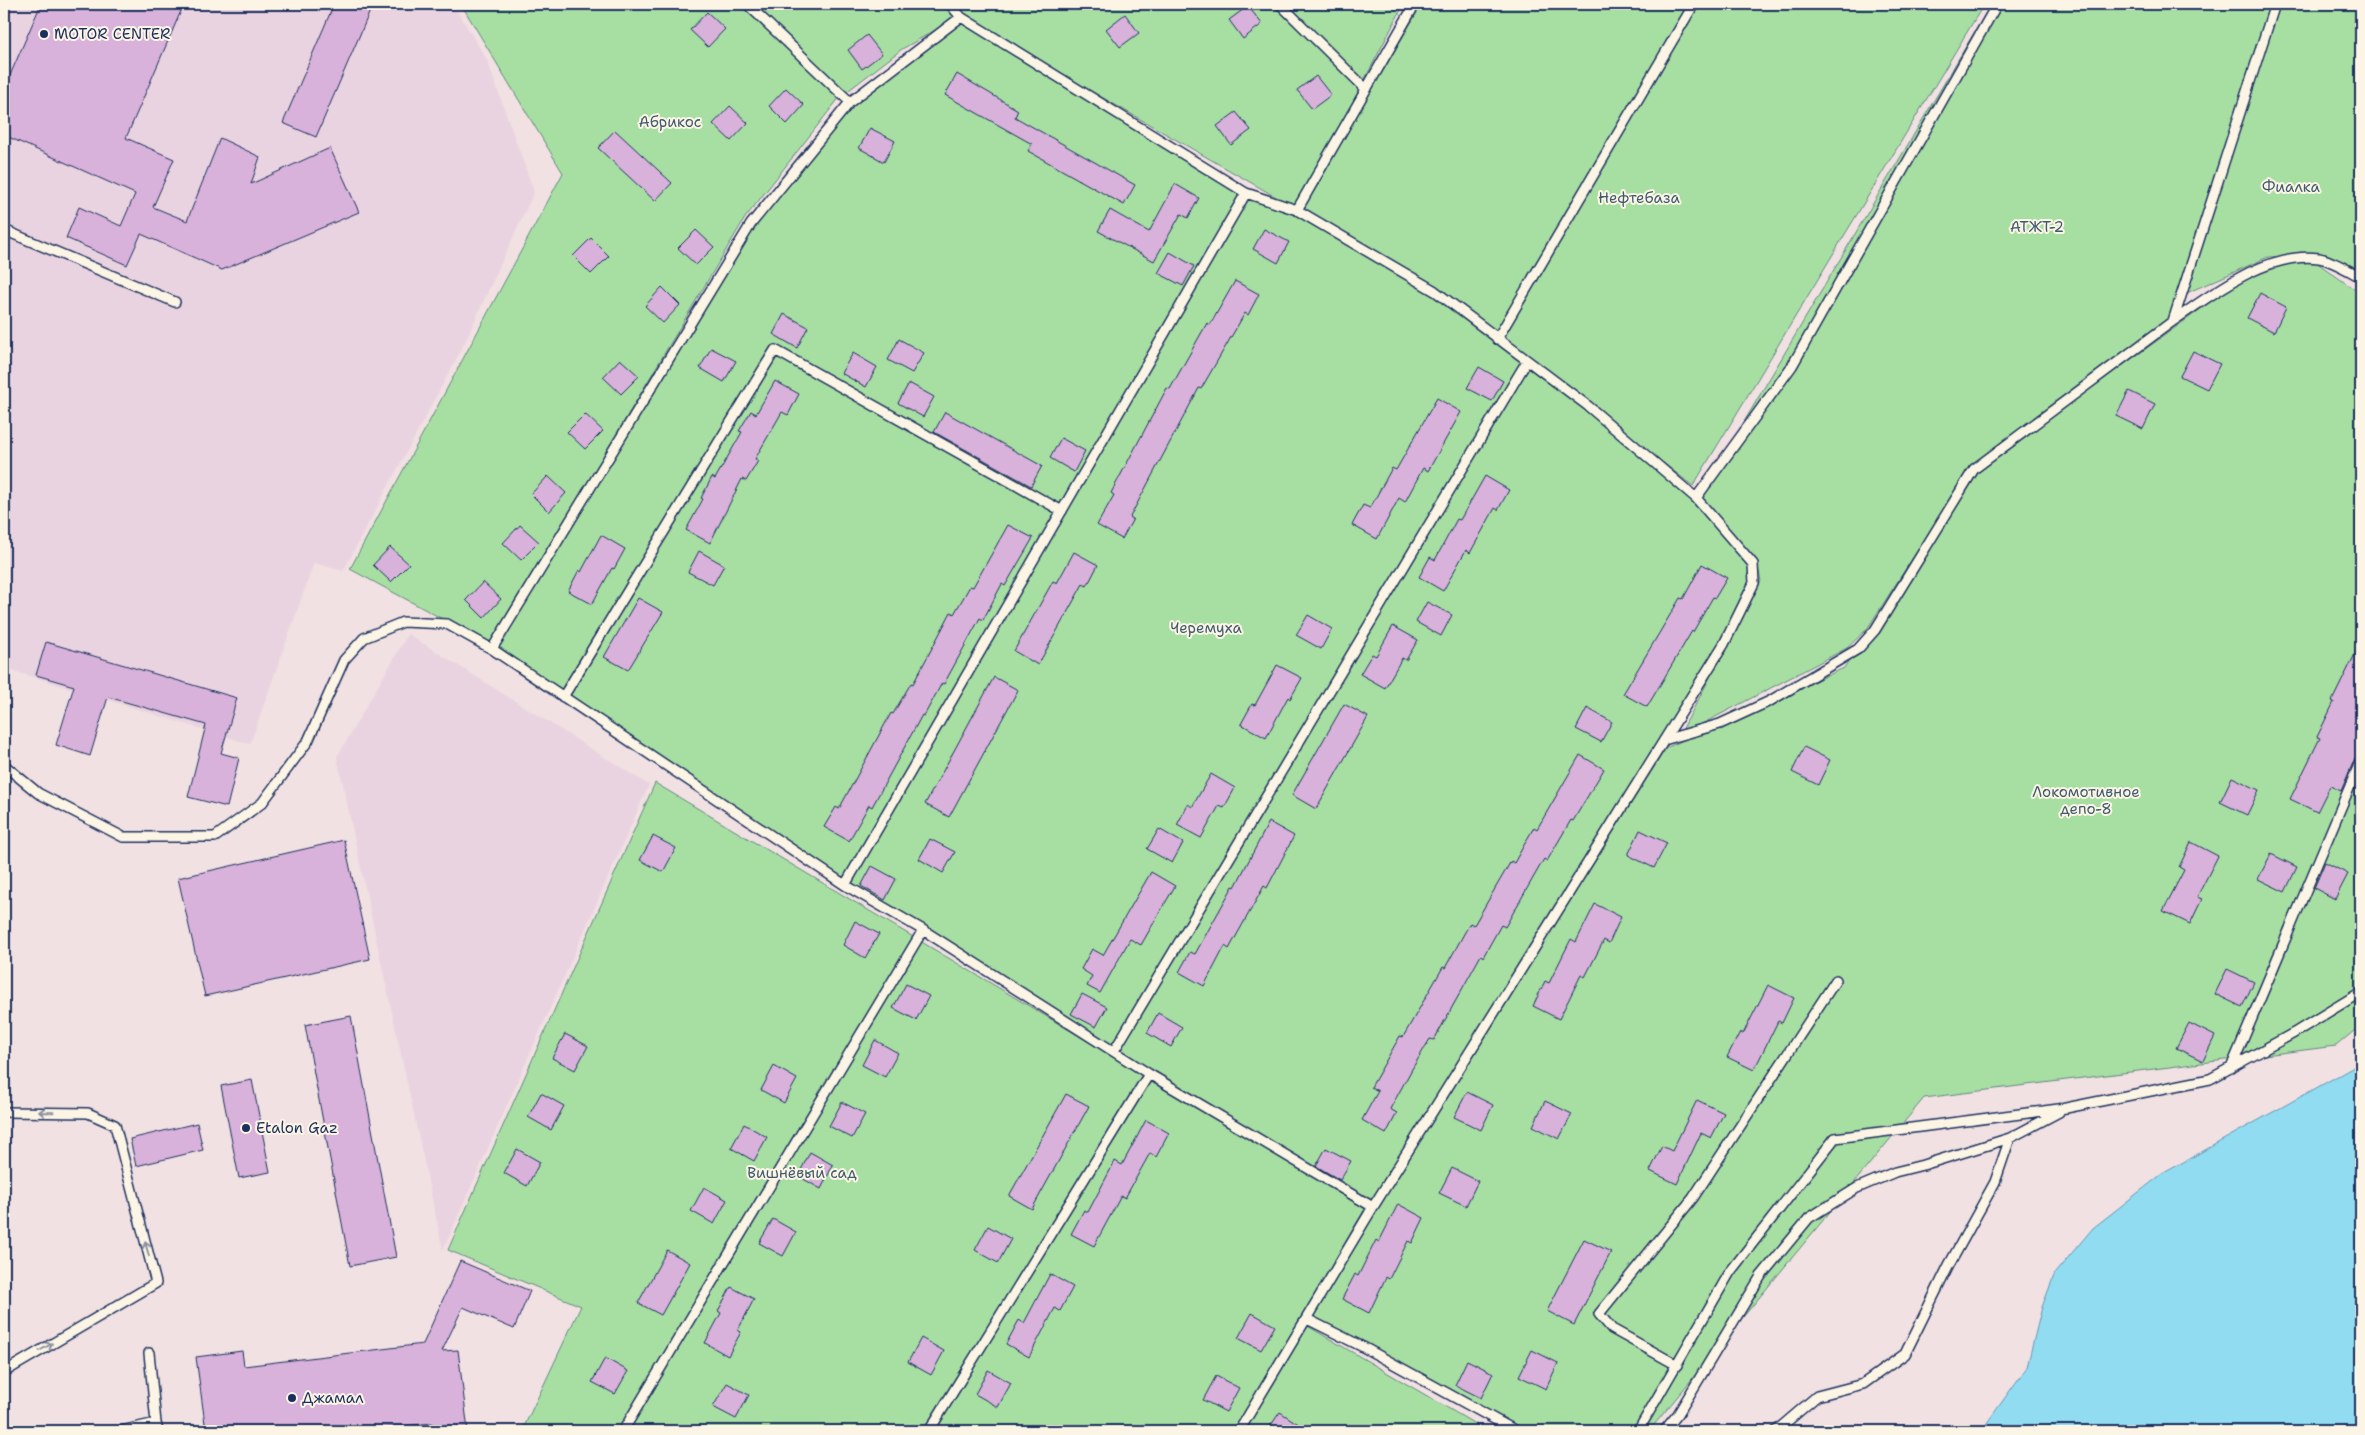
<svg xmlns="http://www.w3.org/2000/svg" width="2365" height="1435" font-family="'Shantell Sans',sans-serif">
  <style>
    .built { fill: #ead3e0 }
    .green { fill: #a7dfa3; stroke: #618780 }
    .water { fill: #91dcf1; stroke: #6297b6 }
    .building { fill: #d8b2da; stroke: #1b2f5e }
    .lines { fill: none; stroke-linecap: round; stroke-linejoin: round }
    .lane-casing { stroke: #1b2f5e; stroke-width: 12 }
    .lane { stroke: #fcf5e5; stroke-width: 9 }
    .oneway { stroke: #8c92a2 }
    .poi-dot { fill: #1b2f5e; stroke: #fcf5e5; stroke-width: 2 }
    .labels { text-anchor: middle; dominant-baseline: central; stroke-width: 4; stroke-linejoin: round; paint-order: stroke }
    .poi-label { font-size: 15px; fill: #1b2f5e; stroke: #fcf5e5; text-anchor: start }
    .park-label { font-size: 15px; fill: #3e5b6f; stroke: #fcf5e5 }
  </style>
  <rect width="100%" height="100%" fill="#f1e1e2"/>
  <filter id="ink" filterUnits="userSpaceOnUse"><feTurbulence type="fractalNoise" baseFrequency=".02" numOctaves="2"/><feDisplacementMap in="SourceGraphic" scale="10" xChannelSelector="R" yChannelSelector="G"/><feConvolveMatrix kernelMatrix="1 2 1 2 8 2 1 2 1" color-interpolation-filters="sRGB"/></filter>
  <g filter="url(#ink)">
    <!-- built -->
    <path class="built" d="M4 4H453L487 60 534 192 461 350 343 571 314 563 250 744 4 668Z
      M408 634 649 785 443 1250 337 757Z"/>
    <!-- green -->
    <path class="green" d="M461 4H1404L1297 209 960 16 902 49 840 97 745 218 491 645 350 569 563 173Z
      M1422 4H1984L1693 486 1438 288 1303 208Z
      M1991 4H2270L2168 320 1970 469 1867 629 1847 648 1679 736 1761 581 1756 559 1699 498Z
      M2280 4H2361V275L2321 255 2268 257 2182 295Z
      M961 17 1246 193 1297 210 1435 291 1527 361 1696 498 1753 564 1754 583 1664 740 1373 1207 845 885 492 649 751 224 850 102Z
      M2266 262H2316L2361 294V1025L2336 1046 1924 1098 1649 1431H1517L1309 1319 1666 748 1844 668 1971 475Z
      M655 783 1366 1207 1299 1321 1487 1431H522L581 1306 448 1250Z"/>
    <!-- water -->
    <path class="water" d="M2361 1063V1431H1977L1984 1427 2027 1367 2042 1307 2055 1273 2093 1228 2162 1174Z"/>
    <!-- building -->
    <path class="building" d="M41 4H184L126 138 174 159 153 207 187 221 220 138 260 157 251 184 330 148 359 212 222 270 141 234 127 265 66 238 79 207 121 226 135 194 4 135V89Z
      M334 4H373L316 137 283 123Z
      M1248 6 1262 24 1243 39 1229 20Z
      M707 12 725 29 708 47 690 30Z
      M1125 14 1139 33 1120 47 1106 29Z
      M867 35 882 54 862 69 848 50Z
      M957 74 1018 110 1015 117 1135 185 1124 205 1028 151 1032 144 945 95Z
      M1316 76 1331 95 1312 109 1297 90Z
      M786 88 804 105 787 124 769 106Z
      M730 106 748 123 731 141 713 124Z
      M1236 112 1251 130 1231 145 1217 126Z
      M870 128 895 141 884 162 859 148Z
      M615 130 672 183 655 201 598 148Z
      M1175 184 1199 198 1188 218 1181 214 1154 261 1098 231 1110 210 1149 232Z
      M1264 229 1289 242 1278 263 1253 249Z
      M696 230 714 247 696 265 678 248Z
      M591 238 609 256 591 274 573 256Z
      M1170 252 1194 266 1183 286 1158 273Z
      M1235 281 1259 294 1248 315 1245 313 1201 389 1199 388 1130 517 1133 519 1122 539 1097 525 1114 495 1111 493 1167 388 1170 389 1207 323 1210 325Z
      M662 287 680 305 663 323 645 306Z
      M2260 293 2286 307 2274 332 2247 318Z
      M784 314 808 327 797 348 773 334Z
      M899 339 924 353 912 373 888 360Z
      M711 348 736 361 724 382 700 368Z
      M2193 351 2220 364 2207 389 2180 376Z
      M853 353 877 367 866 387 841 373Z
      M620 359 639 376 621 394 603 377Z
      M1479 367 1503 381 1492 401 1467 388Z
      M775 381 799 394 788 415 782 412 755 459 758 461 746 481 742 479 710 543 686 530 703 499 701 498 712 477 715 479 742 432 739 431 751 411 756 414Z
      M909 383 934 397 923 417 898 403Z
      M2129 391 2155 404 2143 429 2116 416Z
      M1437 398 1461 412 1428 471 1423 468 1405 502 1399 498 1377 539 1352 525 1363 505 1370 508 1392 468 1396 470Z
      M945 412 1042 466 1031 486 934 432Z
      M585 414 603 431 585 449 567 432Z
      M1061 438 1085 451 1074 472 1050 458Z
      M548 476 566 493 549 512 531 494Z
      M1485 476 1509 490 1498 510 1495 508 1470 553 1466 550 1443 591 1419 577 1430 557 1435 560 1457 519 1460 520Z
      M520 525 539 542 521 560 503 543Z
      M1008 525 1033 538 1005 586 1002 584 983 620 980 618 944 684 942 683 924 716 922 715 872 807 869 805 849 841 824 827 836 807 839 809 891 713 893 714 911 683 913 684 951 612 954 614 970 586 973 587Z
      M601 535 625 549 614 569 612 568 592 604 568 591 579 570 581 572Z
      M390 547 409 564 391 582 373 565Z
      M699 551 724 565 713 585 688 572Z
      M1074 552 1098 565 1087 586 1083 584 1038 665 1014 651 1053 581 1057 583Z
      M1702 564 1727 578 1715 598 1713 597 1693 632 1692 631 1647 707 1623 694 1680 598 1683 599Z
      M483 582 501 599 484 618 466 600Z
      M638 598 663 612 628 670 604 657Z
      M1427 602 1452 615 1441 636 1416 622Z
      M1308 615 1332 629 1321 649 1296 635Z
      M1393 626 1418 640 1406 660 1402 658 1385 688 1360 674 1372 654 1376 656Z
      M46 642 237 698 221 753 239 758 227 807 188 797 206 725 108 697 90 756 56 745 74 686 36 675Z
      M2361 642V709L2354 724 2361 728V754L2355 758 2341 791 2330 786 2317 812 2290 799 2320 738 2317 737 2334 702 2332 701Z
      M1277 665 1302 678 1290 699 1288 697 1266 738 1241 724 1252 704 1255 705Z
      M994 677 1018 690 949 817 925 804Z
      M1344 704 1368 717 1316 809 1292 795Z
      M1587 708 1612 722 1601 742 1576 729Z
      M1804 747 1830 760 1818 785 1792 772Z
      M1580 755 1604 769 1573 821 1571 820 1547 861 1544 859 1505 927 1501 925 1483 957 1481 955 1434 1040 1430 1039 1412 1069 1390 1109 1397 1113 1386 1134 1362 1120 1378 1091 1371 1087 1400 1036 1403 1037 1443 967 1445 968 1470 923 1474 925 1511 861 1514 863 1534 827 1537 829Z
      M1211 774 1235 788 1224 808 1219 806 1201 838 1177 825 1188 804 1192 807Z
      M2232 777 2259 790 2247 815 2220 802Z
      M1269 822 1294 836 1267 888 1264 886 1229 949 1225 946 1204 986 1179 972 1190 952 1195 954 1233 886 1235 887Z
      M1159 829 1183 843 1172 863 1147 849Z
      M1640 830 1667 843 1654 868 1628 855Z
      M653 836 676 848 663 872 640 860Z
      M930 839 955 852 943 873 919 859Z
      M344 840 370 959 205 996 178 878Z
      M2191 842 2218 856 2197 897 2202 899 2190 924 2163 911 2184 870 2179 867Z
      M2271 854 2297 867 2285 892 2258 879Z
      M2325 862 2348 874 2335 899 2314 888Z
      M872 866 896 879 885 900 861 886Z
      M1151 872 1175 886 1141 945 1130 939 1100 993 1087 986 1092 976 1081 969 1092 949 1103 955Z
      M1595 904 1621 917 1609 943 1604 940 1585 977 1581 975 1559 1019 1533 1006 1545 981 1549 983 1571 939 1576 942Z
      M855 921 879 934 865 958 843 945Z
      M2227 969 2254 982 2242 1007 2215 994Z
      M906 984 929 996 916 1020 893 1008Z
      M1768 985 1794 998 1782 1023 1778 1021 1754 1070 1727 1057 1740 1032 1743 1034Z
      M1082 994 1107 1007 1096 1027 1071 1014Z
      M1158 1013 1182 1027 1171 1047 1147 1033Z
      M351 1016 396 1257 350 1266 305 1025Z
      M2189 1023 2215 1036 2203 1061 2176 1048Z
      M565 1034 588 1046 575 1070 552 1058Z
      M875 1040 898 1053 885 1077 862 1065Z
      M774 1066 797 1079 784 1103 761 1090Z
      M252 1080 270 1172 239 1178 221 1086Z
      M1467 1092 1493 1105 1481 1130 1454 1117Z
      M541 1093 564 1106 551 1130 528 1117Z
      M1066 1094 1089 1106 1032 1209 1009 1196Z
      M1697 1100 1724 1113 1711 1138 1701 1133 1677 1184 1650 1171 1662 1146 1672 1151Z
      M1545 1101 1572 1114 1559 1139 1533 1126Z
      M842 1102 865 1114 852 1138 829 1126Z
      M1146 1120 1169 1133 1156 1157 1150 1153 1125 1198 1121 1196 1094 1246 1071 1234 1084 1210 1088 1212 1115 1161 1122 1165Z
      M197 1123 203 1150 136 1166 130 1139Z
      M744 1124 767 1137 754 1161 731 1148Z
      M1326 1148 1351 1161 1340 1180 1316 1166Z
      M517 1149 540 1162 527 1186 504 1173Z
      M810 1152 833 1165 821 1189 798 1176Z
      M1452 1168 1478 1181 1466 1206 1439 1193Z
      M704 1187 727 1200 714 1224 691 1211Z
      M1398 1204 1424 1218 1412 1243 1408 1241 1389 1279 1386 1277 1369 1313 1342 1299 1355 1274 1358 1276 1376 1240 1379 1242Z
      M773 1219 796 1232 783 1256 759 1243Z
      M988 1226 1011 1239 998 1263 975 1250Z
      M1584 1239 1611 1252 1574 1325 1547 1311Z
      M667 1250 690 1263 661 1315 638 1303Z
      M460 1261 530 1291 514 1329 463 1307 442 1351 458 1350 468 1431H433L432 1423 358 1431H206L196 1357 242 1351 244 1366 423 1344Z
      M1050 1274 1073 1287 1060 1311 1055 1308 1029 1357 1006 1344 1019 1320 1024 1323Z
      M731 1287 754 1299 738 1330 741 1332 728 1356 705 1343 721 1313 718 1311Z
      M1252 1313 1275 1326 1261 1350 1238 1338Z
      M921 1338 944 1351 931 1375 908 1362Z
      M1532 1350 1558 1363 1546 1389 1519 1376Z
      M605 1358 628 1371 615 1394 592 1382Z
      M1467 1360 1493 1373 1481 1398 1455 1385Z
      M988 1370 1011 1383 998 1407 975 1394Z
      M1216 1376 1239 1388 1226 1412 1203 1400Z
      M727 1383 749 1395 736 1419 713 1407Z
      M1280 1412 1309 1431H1267Z"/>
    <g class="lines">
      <!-- lane casing -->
      <g class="lane-casing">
        <path id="lane" d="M747 4 850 102
          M950 4 961 17
          M1280 4 1366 89
          M1297 210 1415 4
          M4 230 175 302
          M2173 321C2214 293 2267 251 2319 258 2332 260 2349 271 2361 277
          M1497 339 1694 4
          M1696 498 1792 366 1997 4
          M492 649 751 224 850 102 961 17 1246 193
          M563 697 775 350 1062 511
          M1664 740 1720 724 1770 701 1858 649 1875 630 1974 469 2173 321 2275 4
          M4 765 38 793 123 837H215L262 803 308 741 344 660 364 638 403 622 447 624 492 649 845 885 923 930 1149 1074 1373 1207
          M845 885 1246 193 1297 210 1435 291 1588 406 1696 498 1753 564 1754 583 1724 644 1373 1207 1239 1431
          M1114 1051 1527 361
          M2231 1068 2361 760
          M4 1112 88 1113 115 1125 156 1283 4 1372
          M1307 1319 1363 1347 1516 1431
          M149 1353 156 1423
          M1677 1365 1612 1329 1599 1314 1693 1198 1836 980
          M121 1431 156 1423 158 1431
          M623 1431 923 930
          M929 1431 1149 1074
          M1638 1431 1730 1272 1835 1138 2066 1108 2210 1079 2294 1033 2361 992
          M1664 1431 1678 1414 1761 1276 1809 1218 1857 1188 1895 1172 1923 1165 2010 1138 2059 1112
          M1776 1431 1817 1396 1863 1384 1905 1354 1949 1265 1995 1182 2010 1138"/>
      </g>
      <!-- lane -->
      <use href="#lane" class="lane"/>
    </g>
    <!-- one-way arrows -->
    <defs><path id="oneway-shaft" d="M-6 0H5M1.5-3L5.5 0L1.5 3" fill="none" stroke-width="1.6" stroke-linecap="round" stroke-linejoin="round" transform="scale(1.25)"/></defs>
    <g class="oneway">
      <use href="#oneway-shaft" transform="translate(46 1112) rotate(-179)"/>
      <use href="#oneway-shaft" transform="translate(147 1249) rotate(-105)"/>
      <use href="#oneway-shaft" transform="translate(46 1347) rotate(-30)"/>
    </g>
  </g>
  <!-- markers -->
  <g class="poi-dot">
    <circle cx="44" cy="34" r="5"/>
    <circle cx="246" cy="1128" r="5"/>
    <circle cx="292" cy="1398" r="5"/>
  </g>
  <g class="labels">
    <!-- poi labels -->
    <g class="poi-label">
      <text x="54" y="34">MOTOR CENTER</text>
      <text x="256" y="1128">Etalon Gaz</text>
      <text x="302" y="1398">Джамал</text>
    </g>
    <!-- park labels -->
    <g class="park-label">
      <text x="670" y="122">Абрикос</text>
      <text x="2291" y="187">Фиалка</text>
      <text x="1639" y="198">Нефтебаза</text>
      <text x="2037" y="227">АТЖТ-2</text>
      <text x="1206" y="628">Черемуха</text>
      <text x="2086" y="792">Локомотивное<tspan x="2086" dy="17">депо-8</tspan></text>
      <text x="802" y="1173">Вишнёвый сад</text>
    </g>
  </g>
  <!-- margin -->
  <rect width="2365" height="1435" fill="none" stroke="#fcf5e5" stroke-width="20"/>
  <rect x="10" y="10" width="2345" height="1415" fill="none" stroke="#1b2f5e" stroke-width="2" filter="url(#ink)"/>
</svg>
